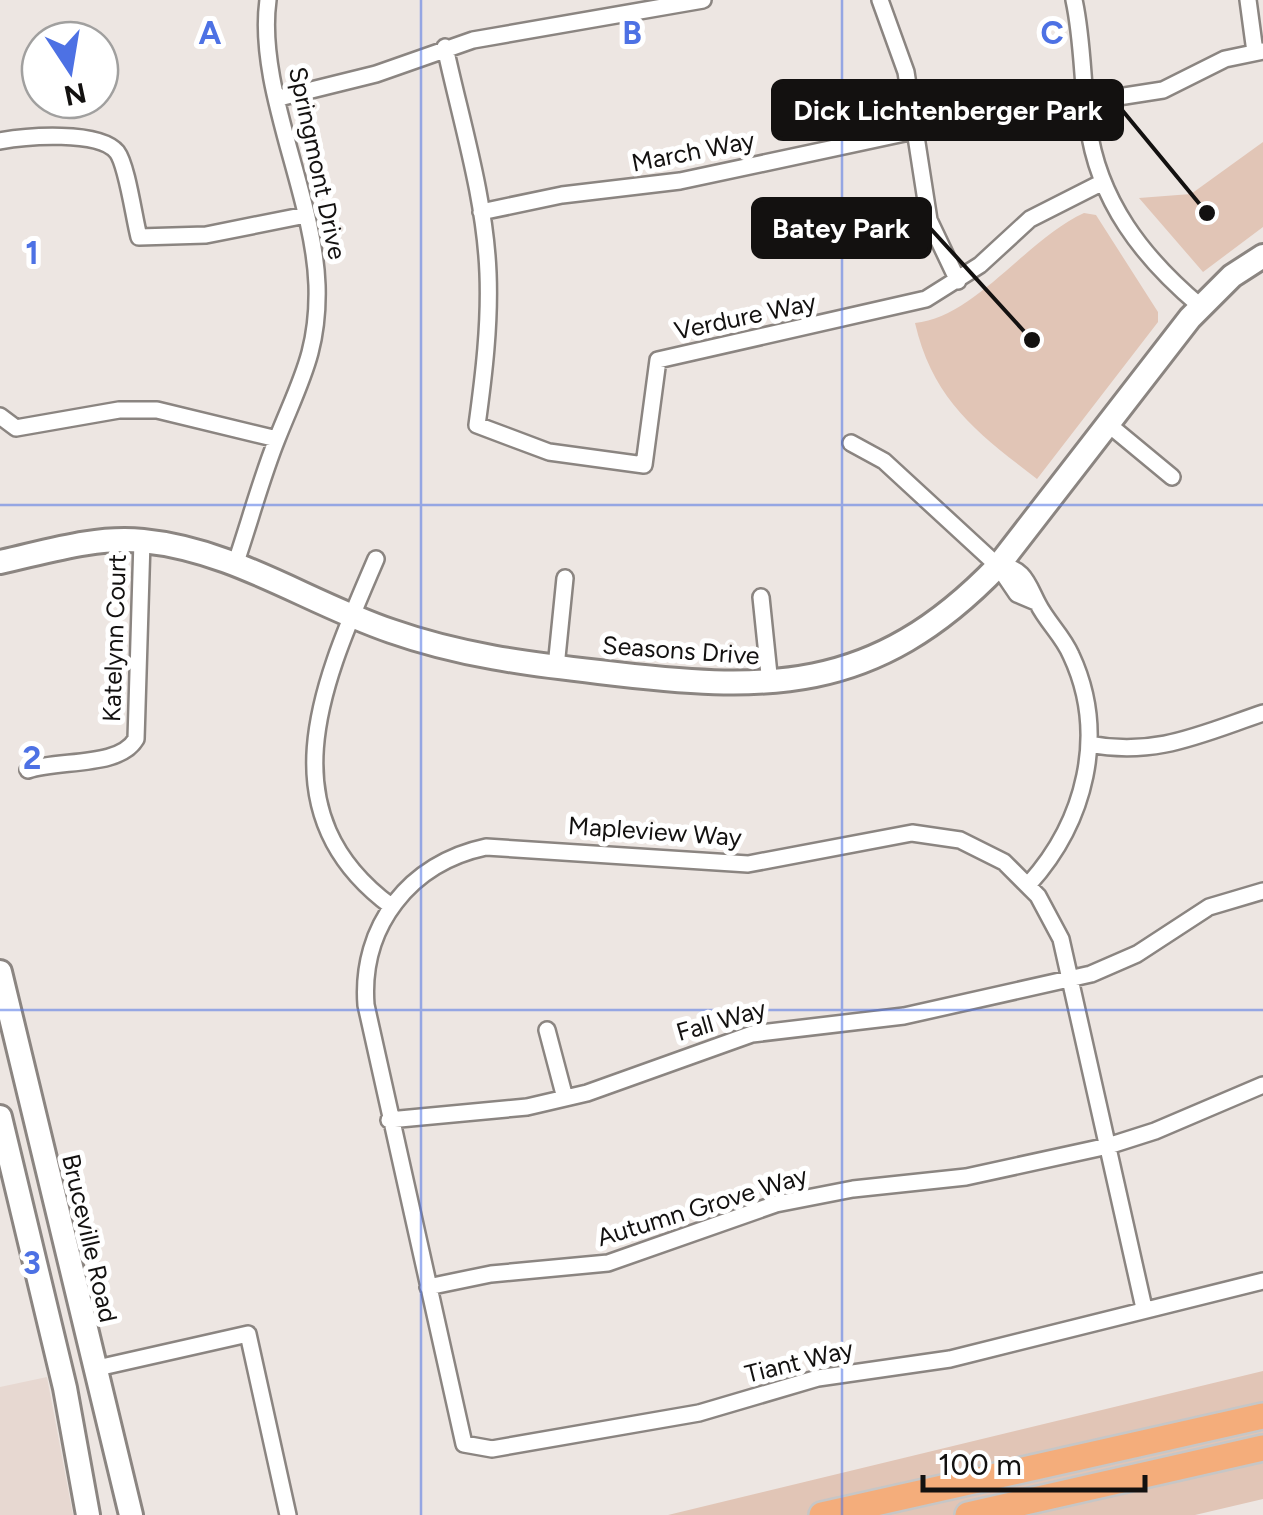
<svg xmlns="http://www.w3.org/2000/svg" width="1263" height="1515" font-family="Figtree,sans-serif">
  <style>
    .built { fill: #e7d8d1 }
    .green { fill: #e1c5b6 }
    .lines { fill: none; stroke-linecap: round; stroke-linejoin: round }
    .street-casing { stroke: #8b8581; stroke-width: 20 }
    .secondary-casing { stroke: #8b8581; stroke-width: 28 }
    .primary-casing { stroke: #c6c6c6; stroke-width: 30 }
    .street { stroke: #fff; stroke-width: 15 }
    .secondary { stroke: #fff; stroke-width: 22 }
    .primary { stroke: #f4ad7b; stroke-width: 25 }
    .grid { fill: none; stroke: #4d71e4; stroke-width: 2.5; stroke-opacity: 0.55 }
    .labels { text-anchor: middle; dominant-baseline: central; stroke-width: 10; stroke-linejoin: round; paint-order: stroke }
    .street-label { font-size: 25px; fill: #131110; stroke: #fff }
    .grid-label { font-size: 32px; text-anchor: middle; font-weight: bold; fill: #4d71e4; stroke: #fff; stroke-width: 10; stroke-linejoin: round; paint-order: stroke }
    .leader { fill: none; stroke: #131110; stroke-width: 4 }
    .callout-dot { fill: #131110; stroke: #fff; stroke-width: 4 }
    .callout { fill: #131110; stroke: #131110; stroke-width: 4 }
    .callout-label { font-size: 28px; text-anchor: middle; font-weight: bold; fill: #fff }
  </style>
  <rect width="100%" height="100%" fill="#ede6e2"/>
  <!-- built -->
  <path class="built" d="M47 1377 73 1515H0V1387Z"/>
  <!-- green -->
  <path class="green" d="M1263 142V227L1203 272 1139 198 1191 194Z
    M1084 213 1096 215 1158 312V322L1037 479C976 432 933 400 915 323 974 318 1027 239 1084 213Z
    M1263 1371V1499L1195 1515H668Z"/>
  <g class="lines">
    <!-- street casing -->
    <g class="street-casing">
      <path id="street" d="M880 0 906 72 929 220 958 281
        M1074 0C1083 41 1082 83 1088 124 1098 201 1143 258 1200 306
        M1248 0 1255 52
        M445 47C461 121 485 197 488 273 490 324 484 374 477 425L549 452 644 465 658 360 926 299 980 265 1030 219 1103 182
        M279 98 376 74 473 40 703 0
        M1086 102 1163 90 1225 59 1263 51
        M0 141C26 136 99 130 117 152 127 165 134 218 139 237L206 235 306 215
        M481 212 562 195 680 181 914 131
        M0 416 16 428 119 410H157L277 439
        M1108 424 1172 477
        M851 443 884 461 998 566 1017 594 1036 602
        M376 559C326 676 261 810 391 906
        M236 562C250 521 261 479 277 439 300 381 319 351 317 285 314 194 256 88 268 0
        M998 566C1024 566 1028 585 1038 604 1047 622 1063 636 1071 655 1108 734 1085 822 1029 884
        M761 597 770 684
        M556 667 565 578
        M1089 744C1155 757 1201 734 1263 713
        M28 770C59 759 119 768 136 739L142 541
        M547 1030 565 1098
        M389 1120 527 1107 587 1093 752 1034 904 1016 1091 974 1137 954 1209 907 1263 891
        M428 1287 491 1274 608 1263 776 1204 853 1189 966 1177 1108 1146 1155 1131 1263 1085
        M1144 1308 1061 939 1038 896 1004 862 960 840 912 833 748 864 486 847C410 863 360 926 366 1005L464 1444 492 1449 699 1413 818 1378 950 1359 1263 1281
        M93 1369 248 1334 288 1515"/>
    </g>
    <!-- secondary casing -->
    <g class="secondary-casing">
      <path id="secondary" d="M0 562C46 552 95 536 143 541 234 550 306 602 391 631 459 655 528 664 599 672 766 692 873 696 998 566L1190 318 1232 276 1263 256
        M0 972 131 1515
        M0 1117 65 1388 88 1515"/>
    </g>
    <!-- primary casing -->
    <g class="primary-casing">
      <path id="primary" d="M822 1515 1263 1416
        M968 1515 1263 1448"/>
    </g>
    <!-- street -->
    <use href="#street" class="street"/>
    <!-- secondary -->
    <use href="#secondary" class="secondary"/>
    <!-- primary -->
    <use href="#primary" class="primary"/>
  </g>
  <!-- grid -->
  <path class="grid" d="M421 0V1515M842 0V1515M0 505H1263M0 1010H1263"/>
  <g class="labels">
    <!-- street labels -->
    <g class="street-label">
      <text transform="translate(693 151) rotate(-11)">March Way</text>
      <text transform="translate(318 163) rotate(78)">Springmont Drive</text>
      <text transform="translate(745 316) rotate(-12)">Verdure Way</text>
      <text transform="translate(114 638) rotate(-88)">Katelynn Court</text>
      <text transform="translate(681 650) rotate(4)">Seasons Drive</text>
      <text transform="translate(655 831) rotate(4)">Mapleview Way</text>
      <text transform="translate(721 1020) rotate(-16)">Fall Way</text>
      <text transform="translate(702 1206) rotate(-17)">Autumn Grove Way</text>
      <text transform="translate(90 1238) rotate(77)">Bruceville Road</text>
      <text transform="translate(799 1361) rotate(-14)">Tiant Way</text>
    </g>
  </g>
  <g class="grid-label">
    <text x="210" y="44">A</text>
    <text x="632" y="44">B</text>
    <text x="1052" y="44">C</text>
    <text x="32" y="264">1</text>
    <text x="32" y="769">2</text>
    <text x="32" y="1274">3</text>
  </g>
  <!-- callouts -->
  <path class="leader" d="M1207 213L1122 110M1032 340L930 228"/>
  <g class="callout-dot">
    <circle cx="1207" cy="213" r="10"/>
    <circle cx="1032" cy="340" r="10"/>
  </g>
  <g class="callout">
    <rect x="773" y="81" width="349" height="58" rx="10"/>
    <rect x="753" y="199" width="177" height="58" rx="10"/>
  </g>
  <g class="callout-label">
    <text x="948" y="120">Dick Lichtenberger Park</text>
    <text x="841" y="238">Batey Park</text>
  </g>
  <!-- north arrow -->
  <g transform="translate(70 70) rotate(168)"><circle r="48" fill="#ffffff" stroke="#a1a09f" stroke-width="2.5"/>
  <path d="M0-8L18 38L0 25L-18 38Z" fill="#4d71e4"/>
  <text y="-15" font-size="28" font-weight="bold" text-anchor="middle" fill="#131110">N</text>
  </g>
  <!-- scale -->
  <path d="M923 1475v15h222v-15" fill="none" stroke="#131110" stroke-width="5"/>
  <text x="938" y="1475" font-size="30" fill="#131110" stroke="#ffffff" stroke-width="8" paint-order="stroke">100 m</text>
</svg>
